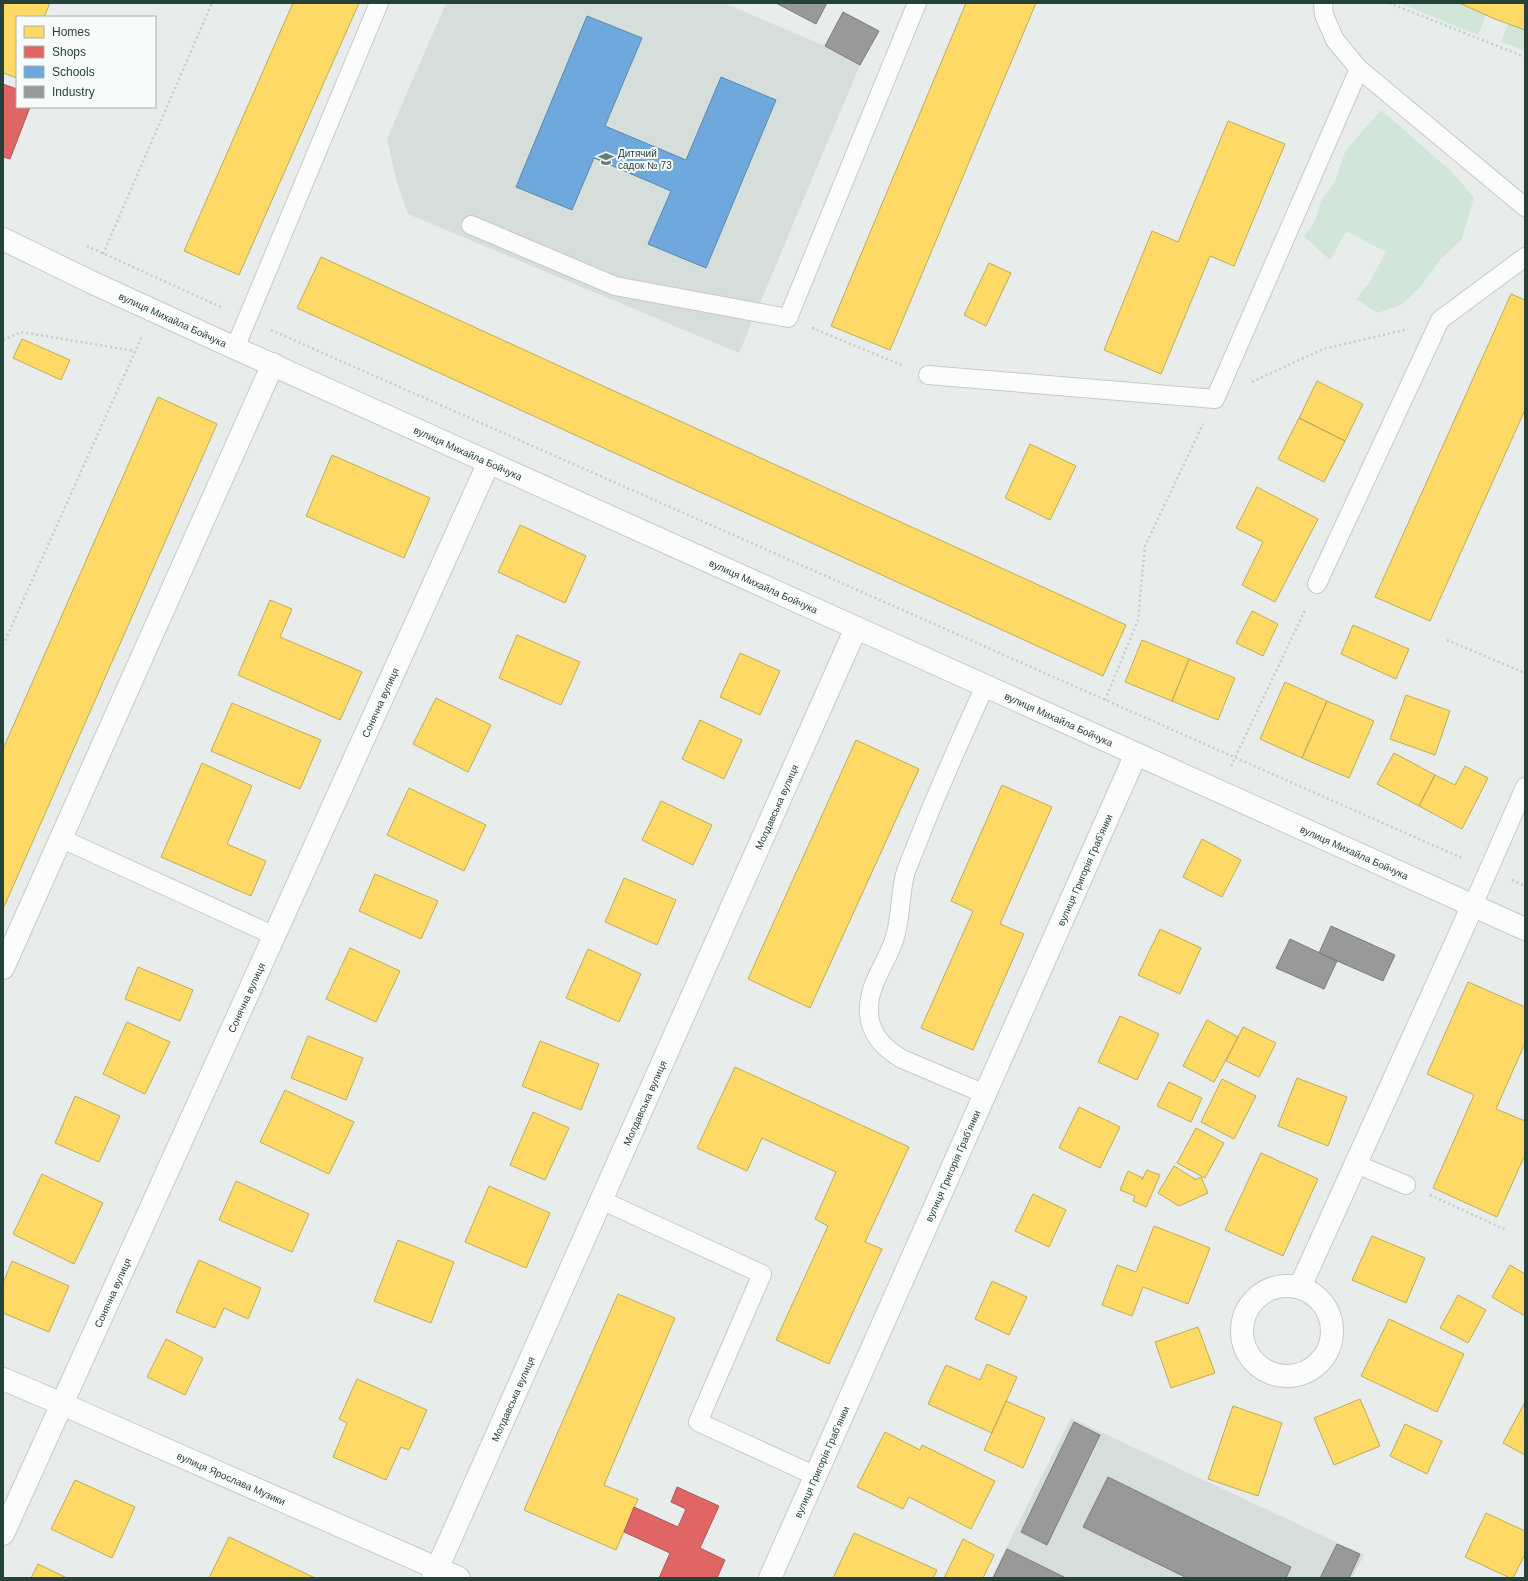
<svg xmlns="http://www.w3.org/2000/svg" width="1528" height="1581" font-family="Arial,sans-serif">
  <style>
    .built { fill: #d6dedb }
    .green { fill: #d1e6d8 }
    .homes { fill: #ffd966; stroke: #bdac59 }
    .shops { fill: #e06666; stroke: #a85b59 }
    .schools { fill: #6fa8dc; stroke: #5889ab }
    .industry { fill: #999; stroke: #767f7c }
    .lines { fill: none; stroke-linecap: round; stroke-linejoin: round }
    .service-casing { stroke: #c5cac8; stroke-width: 20 }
    .minor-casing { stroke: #c5cac8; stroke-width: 24 }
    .path { stroke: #c3ccca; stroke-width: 2.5; stroke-dasharray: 2 3; stroke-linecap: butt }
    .service { stroke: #fcfcfc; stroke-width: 18 }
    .minor { stroke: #fcfcfc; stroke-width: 22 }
    .labels { text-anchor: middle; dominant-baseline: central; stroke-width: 4; stroke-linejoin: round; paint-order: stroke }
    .poi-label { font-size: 10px; fill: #24423a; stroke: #f7fbf9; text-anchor: start }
    .street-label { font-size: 10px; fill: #24423a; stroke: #f7fbf9 }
  </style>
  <rect width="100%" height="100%" fill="#e8edeb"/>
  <!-- built -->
  <path class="built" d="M446 3H724L825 46 860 65 739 353 408 214 396 179 387 139Z
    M1071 1418 1364 1555 1352 1578H991Z"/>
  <!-- green -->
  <path class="green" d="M1399 3H1459L1487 14 1478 35Z
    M1508 23 1525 30V51L1501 42Z
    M1381 110 1450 170 1474 197 1462 239 1440 260 1422 285 1401 305 1377 313 1356 299 1369 283 1386 252 1346 231 1330 260 1304 236 1315 221 1321 201 1335 181 1346 150Z"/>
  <!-- homes -->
  <path class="homes" d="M3 3H50L44 17H17V78L3 73Z
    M293 3H359L239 275 184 251Z
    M966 3H1036L890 350 831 326Z
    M1459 3H1525V30L1495 19Z
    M1228 121 1285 144 1234 266 1210 256 1161 374 1104 350 1152 231 1178 242Z
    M321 257 1126 625 1103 676 297 308Z
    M989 263 1011 273 986 326 964 315Z
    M1511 294 1525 300V410L1430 621 1375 597Z
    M22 339 70 360 61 380 13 358Z
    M1317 381 1363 404 1345 441 1299 418Z
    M158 397 217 424 3 909V749Z
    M1299 418 1345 441 1324 482 1278 459Z
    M1030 444 1076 466 1050 520 1005 498Z
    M332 455 430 498 404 558 306 516Z
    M1257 487 1318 519 1275 602 1242 585 1263 542 1236 528Z
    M520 525 586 556 565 603 498 572Z
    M270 600 292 609 280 637 362 672 340 720 238 675Z
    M1252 611 1278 624 1263 656 1236 643Z
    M1353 625 1409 649 1396 679 1341 654Z
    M517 635 580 662 561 705 499 678Z
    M1142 640 1189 659 1172 701 1125 682Z
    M740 653 780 671 760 715 720 697Z
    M1189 659 1235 678 1218 720 1172 701Z
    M1285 682 1327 701 1302 758 1260 739Z
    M1406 695 1450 711 1435 755 1390 739Z
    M436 698 491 725 468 772 413 744Z
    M1327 701 1374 721 1349 778 1302 758Z
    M232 703 321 740 300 789 211 751Z
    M700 720 742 740 724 779 682 759Z
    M856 740 919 769 810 1008 748 979Z
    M1394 753 1435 775 1419 806 1377 784Z
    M202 763 252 786 227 844 266 861 251 896 161 857Z
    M1465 766 1488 778 1462 829 1419 806 1435 775 1455 785Z
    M1002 785 1052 807 1000 924 1024 934 973 1050 921 1028 973 911 951 901Z
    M409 788 486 825 464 871 387 835Z
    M661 801 712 825 693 865 642 840Z
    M1202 839 1241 860 1222 897 1183 877Z
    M375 874 438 901 421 939 359 911Z
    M624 878 676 900 657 945 605 922Z
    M1160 929 1201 948 1180 994 1138 975Z
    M350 948 400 971 376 1022 326 999Z
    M588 949 641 974 619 1022 566 998Z
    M138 967 193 990 180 1021 125 999Z
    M1468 982 1525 1007V1043L1496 1109 1525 1121V1155L1497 1217 1433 1188 1474 1095 1427 1074Z
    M1120 1016 1159 1034 1137 1080 1098 1062Z
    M1207 1020 1238 1037 1214 1082 1183 1066Z
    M127 1022 170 1042 145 1094 103 1074Z
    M1243 1027 1276 1043 1259 1077 1226 1061Z
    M308 1036 363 1058 346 1100 291 1078Z
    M540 1041 599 1064 581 1110 522 1086Z
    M735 1067 909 1147 865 1242 882 1249 829 1364 776 1340 828 1226 815 1219 836 1172 762 1138 747 1171 697 1148Z
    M1297 1078 1347 1097 1328 1146 1278 1126Z
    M1222 1079 1256 1096 1234 1139 1201 1122Z
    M1169 1082 1202 1098 1191 1122 1157 1106Z
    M285 1090 354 1122 329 1174 260 1142Z
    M75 1096 120 1116 99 1162 55 1143Z
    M1079 1107 1120 1127 1100 1168 1059 1148Z
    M533 1112 569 1128 545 1180 510 1165Z
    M1196 1128 1224 1143 1205 1178 1177 1163Z
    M1261 1153 1318 1179 1283 1256 1225 1230Z
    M1174 1166 1195 1179 1194 1180 1201 1177 1208 1193 1179 1206 1158 1193Z
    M1147 1170 1160 1175 1146 1207 1133 1201 1135 1196 1120 1190 1128 1171 1143 1178 1142 1180Z
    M42 1174 103 1203 74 1264 13 1234Z
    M236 1181 309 1214 292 1252 219 1220Z
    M489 1186 550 1213 526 1268 465 1242Z
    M1033 1194 1066 1210 1049 1247 1015 1231Z
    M1154 1226 1210 1248 1188 1304 1143 1287 1132 1316 1102 1305 1117 1265 1136 1272Z
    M1372 1236 1425 1258 1406 1303 1352 1280Z
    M398 1240 454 1262 431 1323 374 1301Z
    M199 1260 261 1288 248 1319 224 1308 215 1328 176 1312Z
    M12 1261 69 1286 49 1332 3 1313V1283Z
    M1510 1265 1525 1274V1316L1492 1297Z
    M992 1281 1027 1297 1009 1335 975 1319Z
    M618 1294 675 1318 604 1485 638 1499 616 1550 524 1510Z
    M1458 1295 1486 1310 1468 1343 1440 1328Z
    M1389 1319 1464 1354 1437 1412 1361 1376Z
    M1198 1327 1215 1373 1171 1388 1155 1342Z
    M166 1339 203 1358 185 1395 147 1377Z
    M987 1364 1017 1377 992 1433 928 1404 946 1365 980 1380Z
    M357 1379 427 1410 409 1450 401 1447 386 1480 333 1457 347 1423 339 1419Z
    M1360 1399 1380 1446 1334 1465 1314 1418Z
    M1006 1401 1045 1418 1023 1468 984 1450Z
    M1525 1402V1455L1503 1443Z
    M1233 1406 1282 1423 1258 1496 1208 1479Z
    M1405 1424 1442 1441 1427 1474 1390 1456Z
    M885 1432 920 1450 922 1445 995 1481 971 1529 909 1497 903 1509 857 1487Z
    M75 1480 135 1507 112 1558 51 1529Z
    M1486 1513 1525 1531V1554L1513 1578H1510L1465 1557Z
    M854 1533 937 1570 933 1578H833Z
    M229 1537 315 1578H209Z
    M963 1539 994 1555 983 1578H944Z
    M38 1564 67 1578H31Z"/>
  <!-- shops -->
  <path class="shops" d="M3 84 17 89V107H30L10 159 3 157Z
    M677 1487 719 1506 700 1548 725 1560 717 1578H659L670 1553 624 1532 634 1507 678 1527 686 1509 671 1502Z"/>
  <!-- schools -->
  <path class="schools" d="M587 16 642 38 605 126 686 160 721 77 776 100 706 268 648 244 671 191 594 158 572 210 516 187Z"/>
  <!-- industry -->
  <path class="industry" d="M776 3H827L816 24Z
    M843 12 879 31 860 65 825 46Z
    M1331 926 1395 955 1383 981 1319 953Z
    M1290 939 1337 961 1324 989 1276 968Z
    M1074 1422 1100 1435 1047 1545 1021 1532Z
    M1108 1477 1291 1567 1286 1578H1187L1083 1527Z
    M1337 1544 1360 1554 1349 1578H1320Z
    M1007 1549 1066 1578H993Z"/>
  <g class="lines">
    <!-- service casing -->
    <g class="service-casing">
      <path id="service" d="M1323 3 1324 15 1335 40 1359 69 1525 207
        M471 225 615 286 788 318 917 3
        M235 348 379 3
        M928 375 1215 399 1359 69
        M1317 584 1440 320 1525 257
        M985 686C964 732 944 777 925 823 919 839 912 855 906 871 899 893 902 918 894 940 887 962 869 984 869 1008 868 1032 882 1047 902 1059L985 1094
        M60 838 275 936
        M1473 905 1525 787
        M1356 1164 1406 1185
        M601 1200 762 1274 698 1422 816 1476"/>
    </g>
    <!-- minor casing -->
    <g class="minor-casing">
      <g id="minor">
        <path id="s1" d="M3 239 91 282 235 348 1525 929"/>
        <path d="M3 968 273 364"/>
        <circle cx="1287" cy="1331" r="45"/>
        <path d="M1300 1287 1473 905"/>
        <path id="s2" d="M3 1379 62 1404 459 1578"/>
        <path id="s3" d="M3 1534 489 462"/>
        <path id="s4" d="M433 1578 856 628"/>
        <path d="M770 1578 1136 754"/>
      </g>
    </g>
    <!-- path -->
    <path class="path" d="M1389 3 1525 57
      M87 246 223 308
      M103 254 212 3
      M812 328 904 366
      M271 330 1464 859
      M3 340 21 332 135 351
      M1252 382 1323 349 1408 329
      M1447 640 1525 673
      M3 645 142 336
      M1105 700 1138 620 1145 546 1203 424
      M1231 766 1306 608
      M1512 880 1525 886
      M1430 1195 1506 1230"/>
    <!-- service -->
    <use href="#service" class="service"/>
    <!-- minor -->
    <use href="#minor" class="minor"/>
  </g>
  <!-- icons -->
  <defs>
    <g id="school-bare" transform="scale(1.2)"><path d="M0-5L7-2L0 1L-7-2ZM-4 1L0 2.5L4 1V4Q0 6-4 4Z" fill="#697e78" stroke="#f7fbf9" stroke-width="2.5" paint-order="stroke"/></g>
  </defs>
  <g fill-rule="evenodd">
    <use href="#school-bare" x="606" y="159"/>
  </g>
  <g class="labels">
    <!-- poi labels -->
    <g class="poi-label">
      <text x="618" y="153">Дитячий<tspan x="618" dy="12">садок № 73</tspan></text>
    </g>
    <!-- street labels -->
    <g class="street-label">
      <text stroke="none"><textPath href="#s1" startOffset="188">вулиця Михайла Бойчука</textPath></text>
      <text stroke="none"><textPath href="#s1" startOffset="512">вулиця Михайла Бойчука</textPath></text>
      <text stroke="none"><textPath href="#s1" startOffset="836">вулиця Михайла Бойчука</textPath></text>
      <text stroke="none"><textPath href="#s3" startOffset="913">Сонячна вулиця</textPath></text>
      <text stroke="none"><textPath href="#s1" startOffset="1160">вулиця Михайла Бойчука</textPath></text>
      <text stroke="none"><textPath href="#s4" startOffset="844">Молдавська вулиця</textPath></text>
      <text stroke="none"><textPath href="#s1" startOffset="1484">вулиця Михайла Бойчука</textPath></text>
      <text transform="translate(1085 870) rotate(-66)">вулиця Григорія Грабʼянки</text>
      <text stroke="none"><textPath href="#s3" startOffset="589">Сонячна вулиця</textPath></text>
      <text stroke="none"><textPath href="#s4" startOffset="520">Молдавська вулиця</textPath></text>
      <text transform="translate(953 1166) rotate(-66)">вулиця Григорія Грабʼянки</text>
      <text stroke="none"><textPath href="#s3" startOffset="265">Сонячна вулиця</textPath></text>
      <text stroke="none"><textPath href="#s4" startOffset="196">Молдавська вулиця</textPath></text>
      <text transform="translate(822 1462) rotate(-66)">вулиця Григорія Грабʼянки</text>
      <text stroke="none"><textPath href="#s2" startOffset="249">вулиця Ярослава Музики</textPath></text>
    </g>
  </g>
  <!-- border -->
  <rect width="1528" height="1581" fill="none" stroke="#24423a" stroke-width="8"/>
  <!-- legend -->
  <rect x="16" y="16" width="140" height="92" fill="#f7fbf9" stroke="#a3b1ad"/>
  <rect x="24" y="26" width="20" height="12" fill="#ffd966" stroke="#a3b1ad"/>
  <text x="52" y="36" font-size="12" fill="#24423a">Homes</text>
  <rect x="24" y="46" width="20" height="12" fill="#e06666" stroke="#a3b1ad"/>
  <text x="52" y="56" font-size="12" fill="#24423a">Shops</text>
  <rect x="24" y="66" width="20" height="12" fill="#6fa8dc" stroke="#a3b1ad"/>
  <text x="52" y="76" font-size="12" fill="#24423a">Schools</text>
  <rect x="24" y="86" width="20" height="12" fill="#999999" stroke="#a3b1ad"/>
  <text x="52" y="96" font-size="12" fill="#24423a">Industry</text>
</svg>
